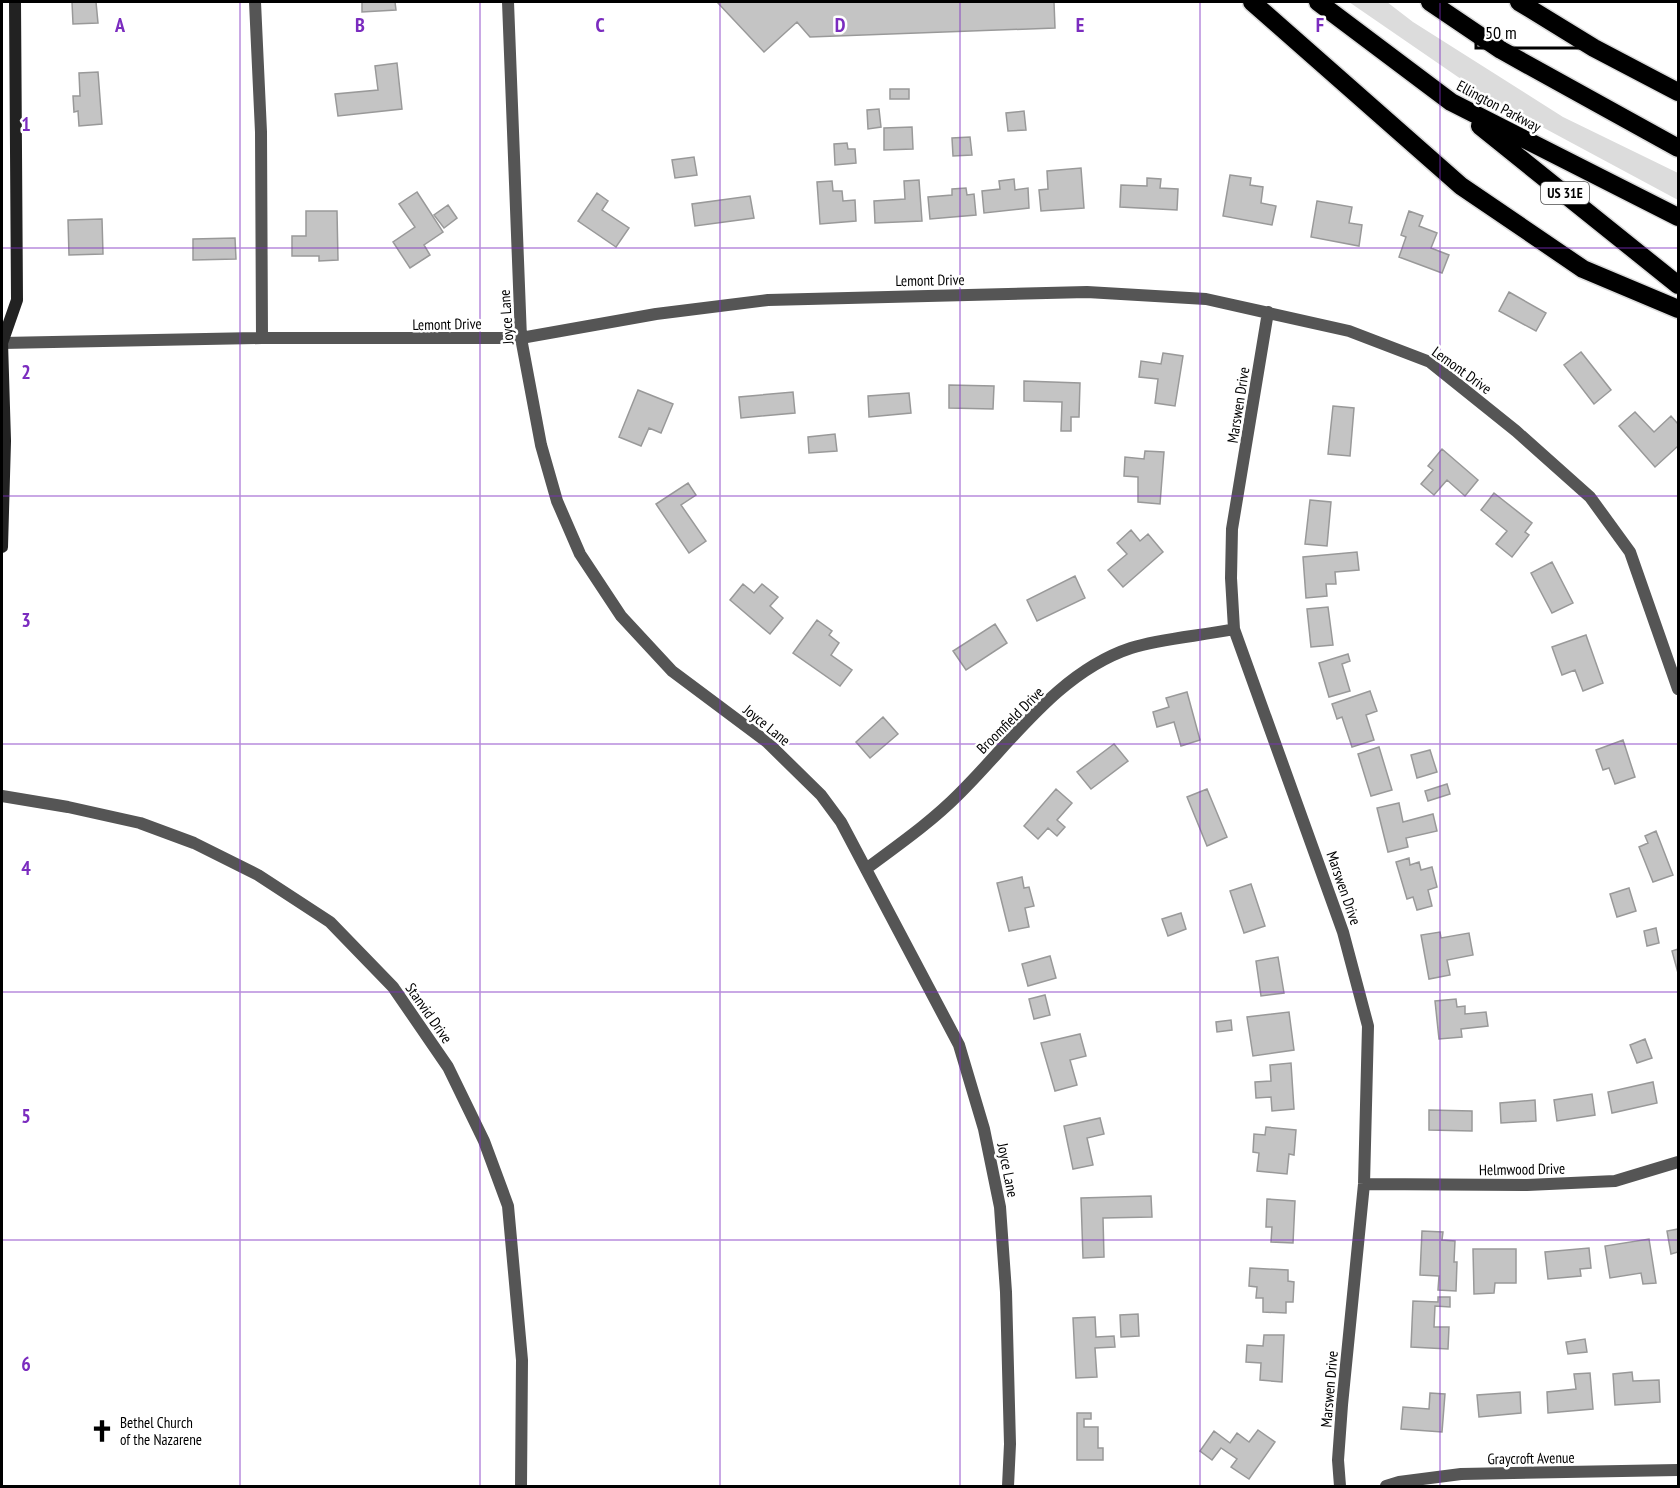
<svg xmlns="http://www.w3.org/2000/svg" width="1680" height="1488" font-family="'PT Sans Narrow',sans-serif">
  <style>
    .green { fill: #dcdcdc }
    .building { fill: #c4c4c4; stroke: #999; stroke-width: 1.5 }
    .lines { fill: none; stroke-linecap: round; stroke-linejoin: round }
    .motorway-casing { stroke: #dbdbdb; stroke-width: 21 }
    .minor { stroke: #555; stroke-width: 12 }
    .secondary { stroke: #222; stroke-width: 12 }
    .motorway { stroke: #000; stroke-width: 18 }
    .grid { fill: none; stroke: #7b2cbf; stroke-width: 1.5; stroke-opacity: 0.55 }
    .labels { text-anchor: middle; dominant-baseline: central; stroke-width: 5; stroke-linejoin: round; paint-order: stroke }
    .shield { fill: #fff; stroke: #4c4c4c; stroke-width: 1.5 }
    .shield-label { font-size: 14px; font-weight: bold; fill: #000 }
    .street-label { font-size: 15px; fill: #000; stroke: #fff }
    .poi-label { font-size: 15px; fill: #000; stroke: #fff; text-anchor: start }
    .grid-label { font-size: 20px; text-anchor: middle; font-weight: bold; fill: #7b2cbf; stroke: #fff; stroke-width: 5; stroke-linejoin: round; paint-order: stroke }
  </style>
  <rect width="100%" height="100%" fill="#fff"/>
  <!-- green -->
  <path class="green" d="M1349 2H1387L1413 22 1563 117 1678 173V200L1490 99Z"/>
  <!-- building -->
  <path class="building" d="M72 2H96L98 23 73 24Z
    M362 2H395L396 10 362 12Z
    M717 2H1054L1055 28 810 37 797 22 764 52Z
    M397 63 402 109 338 116 335 94 378 90 375 66Z
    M98 72 102 124 79 126 78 111 74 112 73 96H80L79 73Z
    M890 89H909V99H890Z
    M879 109 881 127 868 129 867 110Z
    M1024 111 1026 130 1008 131 1006 113Z
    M912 127 913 149 884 150V128Z
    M970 137 972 155 953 156 952 138Z
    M847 143 848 149H855L856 163 835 165 834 144Z
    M694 157 697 175 675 178 672 160Z
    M1081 168 1084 208 1041 211 1039 190 1048 189 1047 171Z
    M1230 175 1251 178 1250 185 1263 187 1261 203 1276 206 1272 225 1223 216Z
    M1147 178 1161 179 1160 188 1178 189 1177 210 1120 207 1121 185 1147 186Z
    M1014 179 1015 190 1028 188 1029 208 984 213 982 191 1000 189 999 181Z
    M919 180 922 221 875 223 874 201 905 199 904 181Z
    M832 181 833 191H842L843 201 855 200 856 221 820 224 817 182Z
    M966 188 967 195 974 194 976 215 930 219 928 197 952 195V189Z
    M417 192 443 232 424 245 430 255 410 268 393 242 415 227 399 204Z
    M597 193 608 201 602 210 629 228 616 247 578 221Z
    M750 196 754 218 695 226 692 204Z
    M1317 201 1352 207 1349 223 1362 225 1359 246 1311 237Z
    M448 205 457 218 444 228 434 215Z
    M306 211H337L338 260 319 261V256H292V236H306Z
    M1409 211 1423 216 1419 226 1437 233 1431 248 1449 255 1442 273 1399 257 1406 237 1401 235Z
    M102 219 103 254 69 255 68 220Z
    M235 238 236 259 193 260V239Z
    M1509 292 1546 313 1536 331 1499 311Z
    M1581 352 1611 390 1594 404 1564 365Z
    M1163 353 1183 356 1175 406 1155 403 1158 379 1139 377 1141 361 1161 364Z
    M1024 381 1080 383 1079 417H1071V431H1061L1062 402 1024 401Z
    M949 385 994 386 993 409 949 408Z
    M638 390 673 404 661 433 649 428 641 446 619 437Z
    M793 392 795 413 741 418 739 397Z
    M909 393 911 413 869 417 868 396Z
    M1333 406 1354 408 1350 456 1328 454Z
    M1635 412 1654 432 1671 416 1678 424V446L1655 467 1619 426Z
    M835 434 837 451 809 453 808 437Z
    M1442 449 1478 480 1465 496 1447 480 1434 495 1421 484 1433 470 1428 466Z
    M1145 451 1164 452 1160 504 1138 502V477L1124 476 1125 457 1144 459Z
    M688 483 696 495 681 505 706 541 689 553 656 504Z
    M1494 493 1532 523 1525 532 1529 535 1512 557 1496 544 1507 531 1481 510Z
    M1310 500 1331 502 1327 546 1305 544Z
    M1131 530 1140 541 1148 534 1163 552 1123 587 1108 570 1127 554 1117 543Z
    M1357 552 1359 570 1335 572 1336 584H1326L1327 596 1306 598 1303 557Z
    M1552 562 1573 603 1552 613 1531 573Z
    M1075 576 1085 598 1037 621 1027 600Z
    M743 584 754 593 762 584 778 597 770 606 783 618 770 634 730 600Z
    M1328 607 1333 645 1311 647 1307 609Z
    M817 620 832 631 829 635 839 643 831 655 852 670 840 686 793 653Z
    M995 624 1007 643 966 670 953 651Z
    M1586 635 1603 683 1583 691 1575 670 1562 675 1552 647Z
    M1348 654 1350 661 1342 664 1350 691 1329 697 1319 663Z
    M1370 691 1377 711 1366 715 1374 740 1352 747 1342 717 1337 719 1332 704Z
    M1187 692 1200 740 1181 746 1174 722 1157 727 1153 712 1169 707 1166 698Z
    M883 717 898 734 870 758 856 742Z
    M1623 740 1635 777 1615 784 1609 768 1603 770 1596 750Z
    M1114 744 1128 761 1091 789 1077 772Z
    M1379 747 1392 790 1371 796 1358 754Z
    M1430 750 1437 772 1417 778 1411 755Z
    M1447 784 1450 794 1428 801 1425 791Z
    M1056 789 1072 803 1057 820 1065 827 1057 836 1048 828 1038 839 1024 826Z
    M1207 789 1227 837 1207 846 1187 797Z
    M1399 803 1403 822 1433 814 1437 831 1406 838 1408 847 1388 852 1377 808Z
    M1656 831 1673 875 1653 882 1639 847 1648 843 1645 836Z
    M1409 858 1410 865 1419 862 1421 870 1432 867 1437 887 1428 890 1432 906 1417 910 1413 897 1407 899 1396 862Z
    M1022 877 1024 888 1029 887 1034 906 1025 908 1029 927 1009 931 997 883Z
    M1251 884 1265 926 1244 933 1230 891Z
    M1629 888 1636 911 1617 917 1610 894Z
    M1181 913 1186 929 1168 936 1162 919Z
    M1656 928 1659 943 1647 946 1644 931Z
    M1440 932 1441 938 1469 933 1473 955 1447 960 1450 975 1429 979 1421 935Z
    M1678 949V973L1672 951Z
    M1050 956 1056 978 1028 986 1022 964Z
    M1278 957 1284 993 1261 996 1256 961Z
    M1045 995 1050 1015 1034 1019 1029 999Z
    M1456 999 1457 1007 1465 1006V1014L1486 1012 1488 1026 1461 1029 1462 1037 1439 1039 1435 1001Z
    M1289 1012 1294 1050 1253 1056 1247 1017Z
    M1231 1020 1232 1030 1217 1032 1216 1022Z
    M1080 1034 1086 1056 1070 1060 1077 1085 1055 1091 1041 1043Z
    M1645 1039 1652 1058 1637 1063 1630 1045Z
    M1291 1063 1294 1109 1272 1111 1271 1097 1256 1098 1255 1082 1271 1081 1270 1065Z
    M1653 1082 1657 1103 1612 1113 1608 1092Z
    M1592 1094 1595 1115 1557 1121 1554 1100Z
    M1535 1100 1536 1121 1501 1123 1500 1103Z
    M1429 1110 1472 1111V1131L1429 1130Z
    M1100 1118 1104 1134 1087 1138 1093 1165 1073 1169 1064 1126Z
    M1266 1127 1296 1130 1294 1155 1289 1154 1287 1174 1257 1171 1259 1153 1253 1152 1254 1134 1265 1135Z
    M1151 1196 1152 1217 1103 1218 1104 1257 1083 1258 1081 1198Z
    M1267 1199 1295 1201 1293 1243 1271 1242 1272 1227H1266Z
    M1678 1229V1252L1671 1254 1667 1231Z
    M1422 1231 1443 1232 1442 1240 1455 1241 1454 1262H1457L1456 1291 1438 1290 1439 1276 1420 1275Z
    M1649 1239 1656 1283 1643 1284 1641 1273 1610 1278 1605 1246Z
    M1589 1248 1591 1268 1580 1269 1581 1276 1548 1279 1545 1252Z
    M1473 1249H1516V1283H1495L1494 1293 1474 1294Z
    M1250 1268 1288 1270V1281L1294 1282 1293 1302H1286V1313L1263 1312V1298H1256L1257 1287 1249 1286Z
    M1438 1297H1450V1307L1435 1306 1434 1327H1449L1448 1349 1411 1347 1413 1301 1438 1302Z
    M1138 1314 1139 1336 1121 1337 1120 1315Z
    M1095 1317 1096 1337 1114 1336 1115 1347 1095 1348 1097 1377 1076 1378 1073 1318Z
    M1264 1335H1284L1282 1382 1260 1380 1261 1363 1246 1362 1247 1345 1263 1346Z
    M1585 1339 1587 1352 1568 1354 1566 1342Z
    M1632 1372 1633 1381 1659 1380 1660 1402 1615 1405 1613 1374Z
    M1590 1373 1593 1409 1548 1413 1547 1392 1576 1389 1574 1374Z
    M1520 1392 1521 1413 1479 1417 1477 1395Z
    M1430 1393 1445 1394 1442 1432 1401 1429 1403 1407 1429 1409Z
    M1077 1413H1091V1419H1084V1427H1098V1448H1103V1460H1077Z
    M1258 1430 1275 1442 1249 1479 1231 1467 1237 1459 1221 1448 1212 1460 1200 1451 1214 1431 1230 1443 1237 1433 1249 1442Z"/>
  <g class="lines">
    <!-- motorway casing -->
    <g class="motorway-casing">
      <path id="motorway" d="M1252 2 1461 186 1583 269 1678 309
        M1318 2 1451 102 1678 217
        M1430 2 1501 50 1678 148
        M1519 2 1594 48 1678 92
        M1480 126 1678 285"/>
    </g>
    <!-- minor -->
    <path class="minor" d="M255 2 261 132 262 338
      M508 2 521 338 541 445 557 501 580 554 621 616 672 671 767 742 821 795 841 822 959 1045 984 1129 1000 1207 1006 1292 1010 1444 1008 1486
      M1268 312 1232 529 1231 578 1234 629 1343 932 1368 1026 1364 1184 1342 1405 1338 1460 1340 1486
      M2 343 262 338H521L656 314 768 300 1087 292 1206 299 1349 331 1430 362 1516 431 1590 497 1630 552 1678 689
      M2 796 68 807 140 823 194 843 258 875 330 922 393 987 448 1067 484 1141 508 1206 522 1360 521 1486
      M866 869C898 845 930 823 958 795 1010 744 1058 672 1131 648 1163 638 1201 636 1234 629
      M1364 1184 1527 1185 1615 1181 1678 1162
      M1386 1486 1399 1482 1461 1474 1678 1470"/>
    <!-- secondary -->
    <path class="secondary" d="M2 342 5 441 2 547
      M2 343 17 300 15 2"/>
    <!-- motorway -->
    <use href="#motorway" class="motorway"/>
  </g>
  <!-- grid -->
  <path class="grid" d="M240 2V1486M480 2V1486M720 2V1486M960 2V1486M1200 2V1486M1440 2V1486M2 248H1678M2 496H1678M2 744H1678M2 992H1678M2 1240H1678"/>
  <!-- icons -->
  <defs>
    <g id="church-bare" transform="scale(1.8)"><path d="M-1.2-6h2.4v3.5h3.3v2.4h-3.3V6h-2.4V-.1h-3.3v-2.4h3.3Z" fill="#000" stroke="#fff" stroke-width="2.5" paint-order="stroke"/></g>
  </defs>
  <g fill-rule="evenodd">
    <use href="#church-bare" x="102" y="1431"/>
  </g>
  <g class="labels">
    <!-- shield labels -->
    <rect class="shield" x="1541" y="182" width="48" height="22" rx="4.5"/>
    <g class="shield-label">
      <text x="1565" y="193">US 31E</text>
    </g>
    <!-- street labels -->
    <g class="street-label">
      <text transform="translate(1499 106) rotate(28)">Ellington Parkway</text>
      <text transform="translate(930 280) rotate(-1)">Lemont Drive</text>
      <text transform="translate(506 317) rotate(-94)">Joyce Lane</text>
      <text transform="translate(447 324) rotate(-1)">Lemont Drive</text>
      <text transform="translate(1462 370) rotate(36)">Lemont Drive</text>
      <text transform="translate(1238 405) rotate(-81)">Marswen Drive</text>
      <text transform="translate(1010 720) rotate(-45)">Broomfield Drive</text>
      <text transform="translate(767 725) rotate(39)">Joyce Lane</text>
      <text transform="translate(1344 888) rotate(71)">Marswen Drive</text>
      <text transform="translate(429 1013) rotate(55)">Stanvid Drive</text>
      <text transform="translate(1522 1169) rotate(-1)">Helmwood Drive</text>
      <text transform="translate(1008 1170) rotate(79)">Joyce Lane</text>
      <text transform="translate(1329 1389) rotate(-85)">Marswen Drive</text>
      <text transform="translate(1531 1458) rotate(-1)">Graycroft Avenue</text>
    </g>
    <!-- poi labels -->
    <g class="poi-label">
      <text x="120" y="1422">Bethel Church<tspan x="120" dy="17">of the Nazarene</tspan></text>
    </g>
  </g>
  <g class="grid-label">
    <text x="120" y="32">A</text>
    <text x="360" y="32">B</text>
    <text x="600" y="32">C</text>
    <text x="840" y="32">D</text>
    <text x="1080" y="32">E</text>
    <text x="1320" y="32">F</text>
    <text x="26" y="131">1</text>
    <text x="26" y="379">2</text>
    <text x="26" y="627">3</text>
    <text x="26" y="875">4</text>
    <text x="26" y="1123">5</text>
    <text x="26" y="1371">6</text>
  </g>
  <!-- border -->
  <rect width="1680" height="1488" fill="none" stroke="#000000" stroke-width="6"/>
  <!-- scale -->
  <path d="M1476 39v9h118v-9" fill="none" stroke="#000000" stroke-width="3"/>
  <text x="1485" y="39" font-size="18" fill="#000000" stroke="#ffffff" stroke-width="4.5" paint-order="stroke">50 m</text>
</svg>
